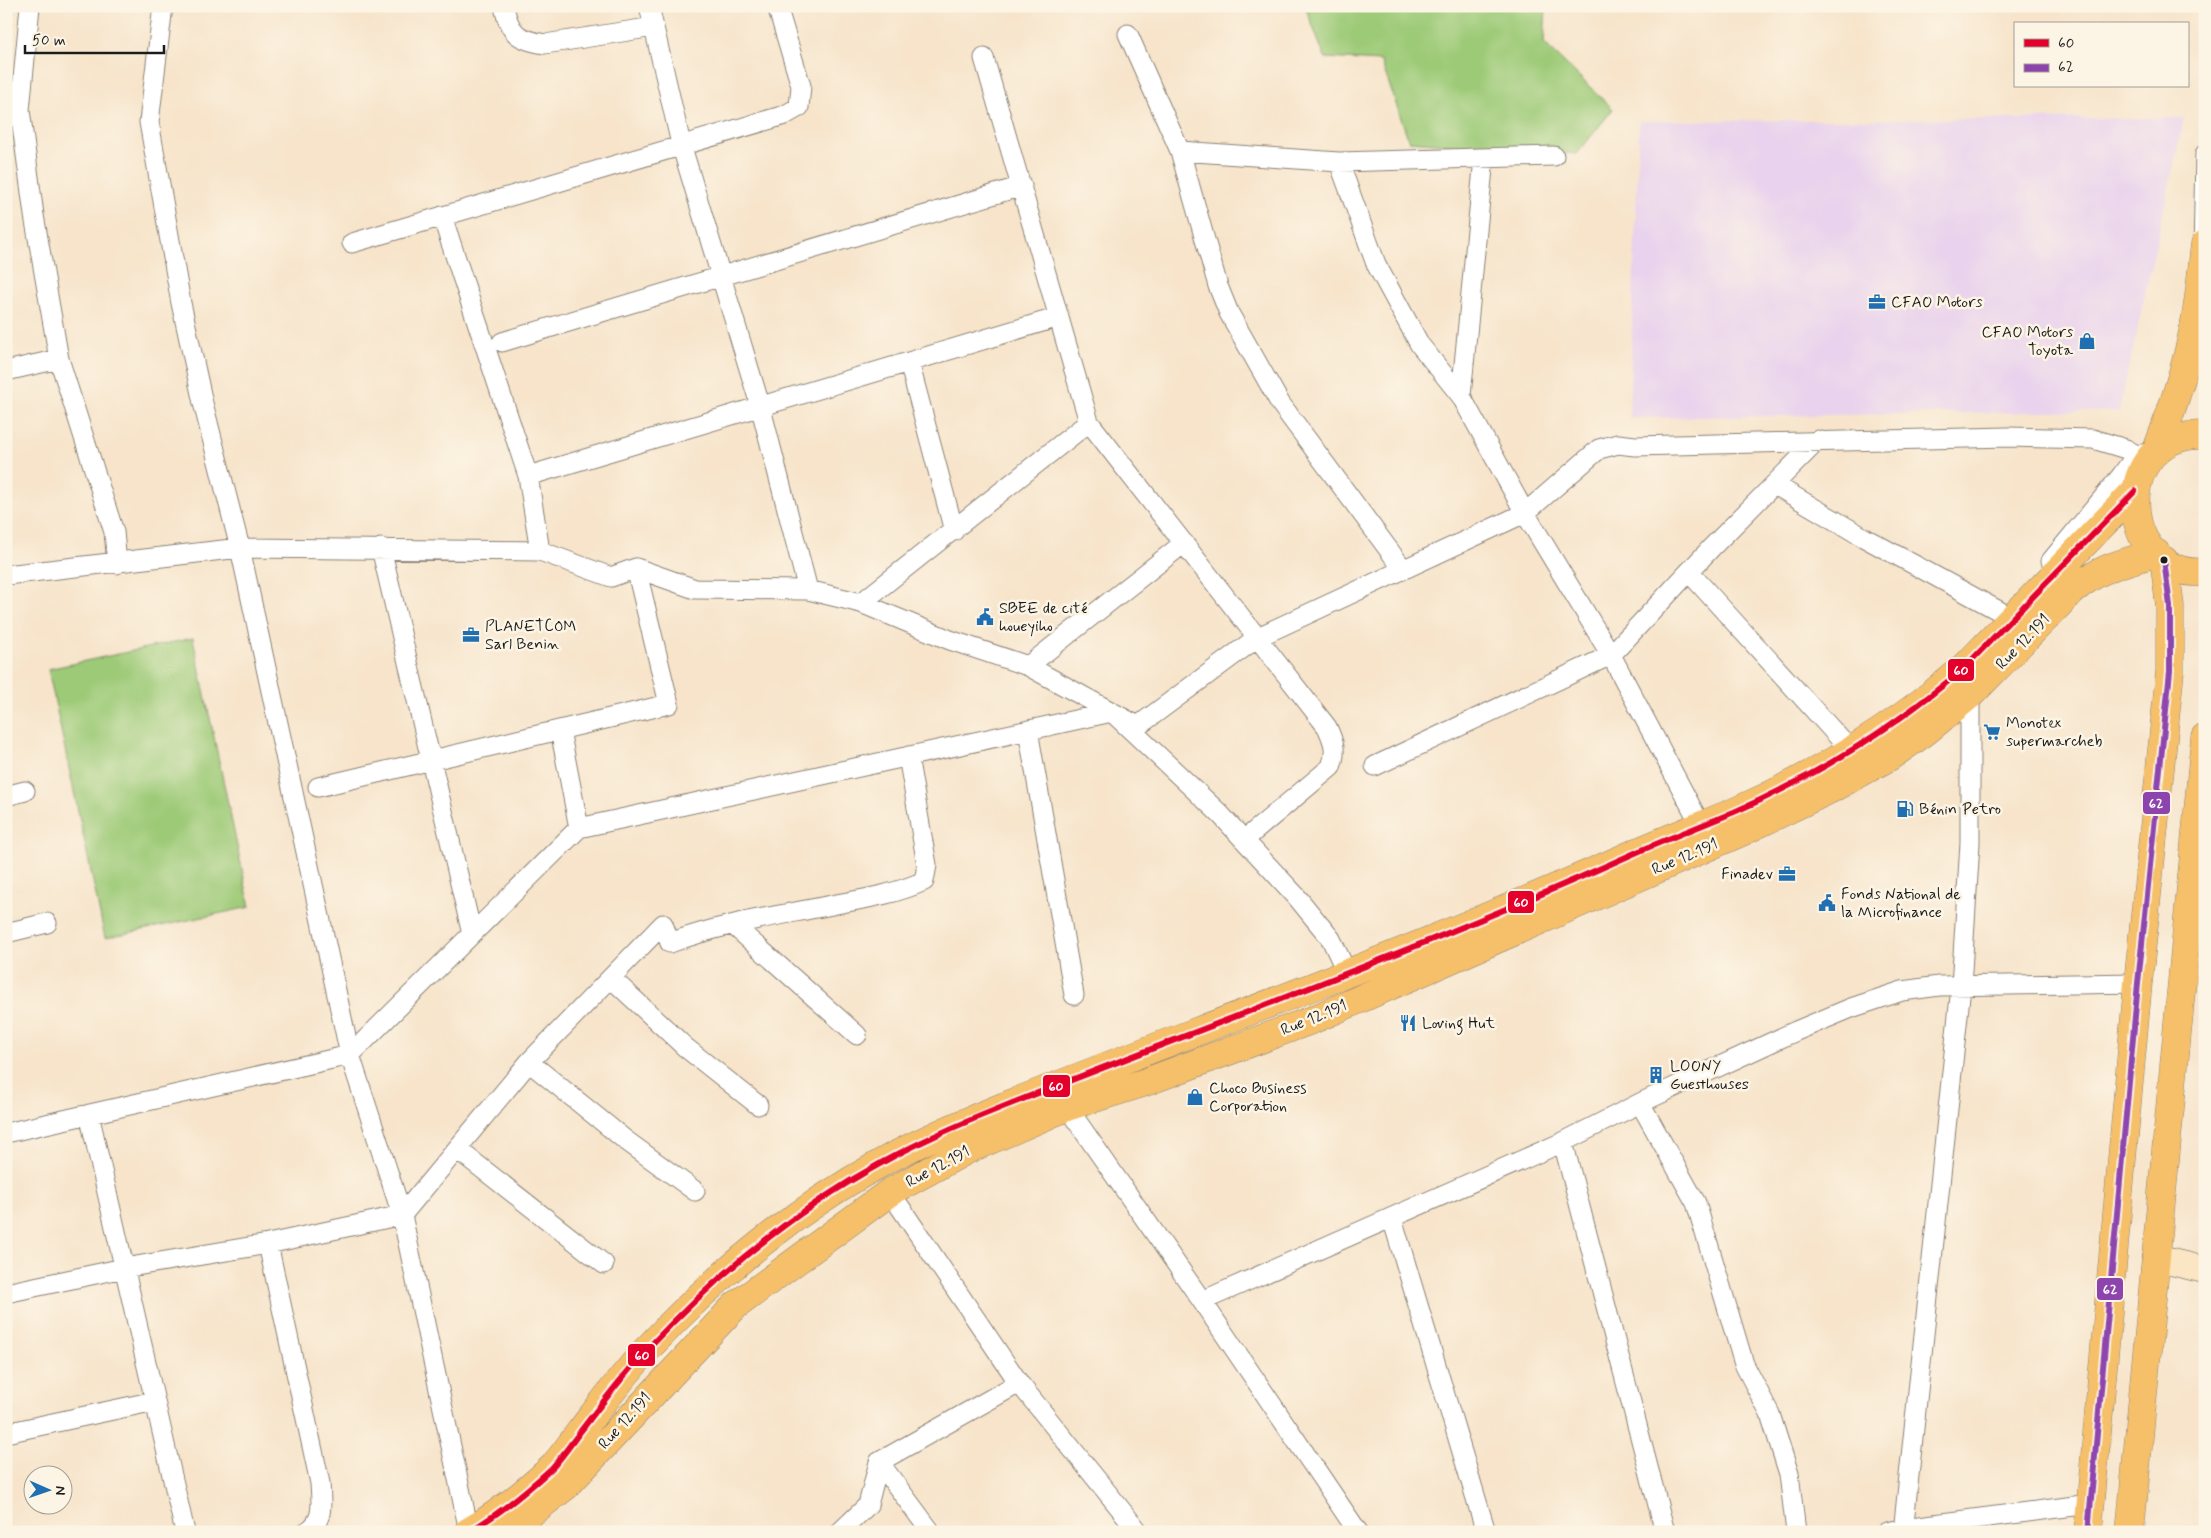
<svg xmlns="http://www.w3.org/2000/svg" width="2211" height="1538" font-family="Mynerve,sans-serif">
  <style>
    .built { fill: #e9d2ed }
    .green { fill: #9dca77; stroke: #5c734a }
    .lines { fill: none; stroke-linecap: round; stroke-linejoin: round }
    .street-casing { stroke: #8a8074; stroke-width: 21 }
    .secondary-casing { stroke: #8a8074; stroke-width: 28 }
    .primary-casing { stroke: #8a8074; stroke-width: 29 }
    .highway-casing { stroke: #8a8074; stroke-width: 29 }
    .street { stroke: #fff; stroke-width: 19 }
    .secondary { stroke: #fbe6c4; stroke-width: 26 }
    .primary { stroke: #f6c06b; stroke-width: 28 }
    .highway { stroke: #f6c06b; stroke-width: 28 }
    .bus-1-casing { stroke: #fcf5e5; stroke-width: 10 }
    .bus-2-casing { stroke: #fcf5e5; stroke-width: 10 }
    .bus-1 { stroke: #e4002b; stroke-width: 6 }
    .bus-2 { stroke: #8e44ad; stroke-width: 6 }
    .bus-dot { fill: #1c1c1c; stroke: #fcf5e5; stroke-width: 2 }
    .labels { text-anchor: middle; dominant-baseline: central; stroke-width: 5; stroke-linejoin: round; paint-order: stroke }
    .poi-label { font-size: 16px; fill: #1c1c1c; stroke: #fcf5e5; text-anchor: start }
    .street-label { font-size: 16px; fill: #1c1c1c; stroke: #fcf5e5 }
    .line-badge { stroke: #fcf5e5; stroke-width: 2 }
    .badge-label { font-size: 14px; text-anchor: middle; font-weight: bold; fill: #fff }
  </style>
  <rect width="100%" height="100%" fill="#fcf5e5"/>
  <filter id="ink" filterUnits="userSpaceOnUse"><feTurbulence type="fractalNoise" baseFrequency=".02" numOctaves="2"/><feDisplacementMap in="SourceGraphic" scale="10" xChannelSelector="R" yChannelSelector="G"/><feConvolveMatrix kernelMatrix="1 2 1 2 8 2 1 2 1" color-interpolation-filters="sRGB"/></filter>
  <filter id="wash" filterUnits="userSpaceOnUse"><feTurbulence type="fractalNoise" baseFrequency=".0096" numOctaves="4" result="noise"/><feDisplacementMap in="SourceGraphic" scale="20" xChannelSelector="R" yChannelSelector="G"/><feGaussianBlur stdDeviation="1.12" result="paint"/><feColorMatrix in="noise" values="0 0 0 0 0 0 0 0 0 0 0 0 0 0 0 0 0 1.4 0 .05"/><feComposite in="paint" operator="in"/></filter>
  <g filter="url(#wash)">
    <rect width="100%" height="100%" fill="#f7e4cb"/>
    <!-- built -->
    <path class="built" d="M2184 118 2119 411 1629 418 1639 121Z"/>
    <!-- green -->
    <path class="green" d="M1305 6H1546L1544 43 1613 109 1577 154 1409 141 1381 61 1325 58Z
      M193 638 250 907 105 938 48 669Z"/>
  </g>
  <g filter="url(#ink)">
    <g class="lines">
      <!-- street casing -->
      <g class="street-casing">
        <path id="street" d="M30 6 20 110 34 215 59 359 114 532 117 564
          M163 6 149 122 181 303 203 403 240 548 350 1055 402 1215 469 1531
          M504 6C509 33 518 40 545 44L654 27
          M649 6 681 144 760 405 808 590
          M1128 34 1180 151 1218 286 1229 313 1280 403 1403 569
          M984 58 1089 422 1327 727C1334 742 1337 751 1331 767L1244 840
          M1180 151 1339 162 1554 156
          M1339 162 1376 264 1420 345 1461 396 1525 513 1611 655 1697 818
          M442 216 528 476 540 551
          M352 243 785 115 799 107 801 86 777 6
          M2203 255 2205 154
          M502 342 1022 186
          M909 362 954 531
          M6 371 59 359
          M1461 396 1484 158
          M528 476 1059 317
          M1775 485 1863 537 2003 613
          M381 548 472 934
          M2051 561 2121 476 2136 455
          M1689 572 1844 743
          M6 575 240 548 540 551 611 577 636 568 695 589 808 590 861 603 950 640 1028 666 1112 712 1219 813 1296 896 1331 939 1347 973
          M861 603 1089 422
          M1028 666 1184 543
          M560 730 579 828
          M1028 730 1074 995
          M1375 766 1611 655 1712 547 1818 440
          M318 787 669 704 636 568
          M6 796 25 791
          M733 925 857 1035
          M6 933 47 923
          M611 978 685 1047 758 1105
          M529 1062 624 1139 695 1191
          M1640 1103 1696 1203 1744 1364 1770 1414 1789 1474 1796 1532
          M1067 1107 1202 1301 1358 1532
          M89 1114 185 1532
          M6 1133 350 1055 579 828 1112 712 1138 726 1258 637 1525 513 1599 449 1618 444 1635 446 2008 437 2093 439 2126 449 2136 455 2156 452
          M1563 1142 1665 1532
          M457 1149 604 1264
          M890 1192 1019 1383 1139 1532
          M1392 1218 1486 1532
          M268 1244 320 1483C321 1503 325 1521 306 1532
          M6 1293 124 1268 268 1244 402 1215 529 1062 663 924 670 943C725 922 785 915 842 903 870 898 898 893 924 881L927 865 908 756
          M1202 1301 1563 1142 1640 1103 1796 1031 1851 1008 1902 991 1939 986 2138 983
          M6 1433 155 1401
          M879 1462 931 1532
          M840 1532 868 1505 879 1462 1019 1383
          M1888 1532 1903 1528 2090 1504
          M1903 1532 1961 987 1970 843V695"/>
      </g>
      <!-- secondary casing -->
      <g class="secondary-casing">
        <path id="secondary" d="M2155 1258 2205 1270"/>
      </g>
      <!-- primary casing -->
      <g class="primary-casing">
        <path id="primary" d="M468 1532C498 1515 526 1492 552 1468 562 1457 571 1444 580 1432 603 1402 626 1371 652 1344 719 1273 797 1209 883 1162 921 1141 960 1124 1000 1108 1212 1024 1427 947 1635 853 1667 839 1701 826 1734 812 1816 776 1895 727 1964 668L2135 491
          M506 1532 566 1486 735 1306 890 1192 967 1150 1067 1107 1143 1083 1312 1020 1742 832 1829 790 1889 757 1925 732 1970 695 2073 590C2101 567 2122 563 2156 553"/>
      </g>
      <!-- highway casing -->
      <g class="highway-casing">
        <path id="highway" d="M2205 435C2108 431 2117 580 2205 572
          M2156 452C2173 408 2188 363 2196 316 2200 292 2202 268 2205 244
          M2088 1532 2138 983 2170 671V606L2164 560
          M2130 1532 2205 737"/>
      </g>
      <!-- street -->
      <use href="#street" class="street"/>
      <!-- secondary -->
      <use href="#secondary" class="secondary"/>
      <!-- primary -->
      <use href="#primary" class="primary"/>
      <!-- highway -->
      <use href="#highway" class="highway"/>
      <!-- bus-1 casing -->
      <g class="bus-1-casing">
        <path id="bus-1" d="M468 1532C498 1515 526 1492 552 1468 562 1457 571 1444 580 1432 603 1402 626 1371 652 1344 719 1273 797 1209 883 1162 921 1141 960 1124 1000 1108 1212 1024 1427 947 1635 853 1667 839 1701 826 1734 812 1816 776 1895 727 1964 668L2135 491"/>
      </g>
      <!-- bus-2 casing -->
      <g class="bus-2-casing">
        <path id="bus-2" d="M2088 1532 2138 983 2170 671V606L2164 560"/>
      </g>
      <!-- bus-1 -->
      <use href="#bus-1" class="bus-1"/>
      <!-- bus-2 -->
      <use href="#bus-2" class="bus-2"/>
    </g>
  </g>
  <!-- icons -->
  <defs>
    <g id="office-bare" transform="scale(1.35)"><path d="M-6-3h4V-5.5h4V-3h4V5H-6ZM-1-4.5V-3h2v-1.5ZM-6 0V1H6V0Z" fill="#1f6fb2" stroke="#fcf5e5" stroke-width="2.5" paint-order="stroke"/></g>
    <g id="shop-bare" transform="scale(1.35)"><path d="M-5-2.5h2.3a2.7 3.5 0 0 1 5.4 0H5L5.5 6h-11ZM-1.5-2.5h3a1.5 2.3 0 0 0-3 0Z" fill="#1f6fb2" stroke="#fcf5e5" stroke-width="2.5" paint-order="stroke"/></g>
    <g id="civic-bare" transform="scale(1.35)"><path d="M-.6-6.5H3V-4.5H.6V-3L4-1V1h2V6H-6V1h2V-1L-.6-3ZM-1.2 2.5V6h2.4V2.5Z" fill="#1f6fb2" stroke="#fcf5e5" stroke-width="2.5" paint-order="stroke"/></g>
    <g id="supermarket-bare" transform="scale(1.35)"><path d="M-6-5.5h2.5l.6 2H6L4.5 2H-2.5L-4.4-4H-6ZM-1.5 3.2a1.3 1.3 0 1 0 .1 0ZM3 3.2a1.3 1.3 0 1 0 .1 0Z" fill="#1f6fb2" stroke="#fcf5e5" stroke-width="2.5" paint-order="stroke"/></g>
    <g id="fuel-bare" transform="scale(1.35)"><path d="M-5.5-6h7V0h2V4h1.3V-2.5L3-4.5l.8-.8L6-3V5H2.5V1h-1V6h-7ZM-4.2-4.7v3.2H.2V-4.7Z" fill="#1f6fb2" stroke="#fcf5e5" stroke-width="2.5" paint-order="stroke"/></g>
    <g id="restaurant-bare" transform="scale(1.35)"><path d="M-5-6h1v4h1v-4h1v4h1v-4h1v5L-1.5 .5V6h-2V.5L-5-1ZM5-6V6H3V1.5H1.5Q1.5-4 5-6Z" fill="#1f6fb2" stroke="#fcf5e5" stroke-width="2.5" paint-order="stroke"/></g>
    <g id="building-bare" transform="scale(1.35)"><path d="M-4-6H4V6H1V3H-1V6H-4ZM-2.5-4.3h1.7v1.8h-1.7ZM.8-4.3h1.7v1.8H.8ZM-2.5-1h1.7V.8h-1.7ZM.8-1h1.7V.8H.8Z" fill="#1f6fb2" stroke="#fcf5e5" stroke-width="2.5" paint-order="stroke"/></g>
  </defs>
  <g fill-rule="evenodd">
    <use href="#office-bare" x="1877" y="302"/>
    <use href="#shop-bare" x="2087" y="341"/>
    <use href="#civic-bare" x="985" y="617"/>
    <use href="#office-bare" x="471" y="635"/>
    <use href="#supermarket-bare" x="1992" y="732"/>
    <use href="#fuel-bare" x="1905" y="809"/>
    <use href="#office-bare" x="1787" y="874"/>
    <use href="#civic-bare" x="1827" y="903"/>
    <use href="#restaurant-bare" x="1408" y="1023"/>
    <use href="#building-bare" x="1656" y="1075"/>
    <use href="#shop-bare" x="1195" y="1097"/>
  </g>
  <!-- markers -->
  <circle class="bus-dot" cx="2164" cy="560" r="4.5"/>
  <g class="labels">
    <!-- poi labels -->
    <g class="poi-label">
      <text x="1891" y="302">CFAO Motors</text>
      <text x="2073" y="332" text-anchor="end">CFAO Motors<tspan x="2073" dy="18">Toyota</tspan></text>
      <text x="999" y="608">SBEE de cité<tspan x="999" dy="18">houeyiho</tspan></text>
      <text x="485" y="626">PLANETCOM<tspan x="485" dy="18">Sarl Benin</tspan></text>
      <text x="2006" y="723">Monotex<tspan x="2006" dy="18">supermarcheb</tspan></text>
      <text x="1919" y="809">Bénin Petro</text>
      <text x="1773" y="874" text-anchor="end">Finadev</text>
      <text x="1841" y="894">Fonds National de<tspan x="1841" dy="18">la Microfinance</tspan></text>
      <text x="1422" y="1023">Loving Hut</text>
      <text x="1670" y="1066">LOONY<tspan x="1670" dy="18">Guesthouses</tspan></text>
      <text x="1209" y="1088">Choco Business<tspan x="1209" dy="18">Corporation</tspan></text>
    </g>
    <!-- street labels -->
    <g class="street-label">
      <text transform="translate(2023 642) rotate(-46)">Rue 12.191</text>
      <text transform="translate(1685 857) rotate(-23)">Rue 12.191</text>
      <text transform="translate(1314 1018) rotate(-22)">Rue 12.191</text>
      <text transform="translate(938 1167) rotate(-28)">Rue 12.191</text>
      <text transform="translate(625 1421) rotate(-48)">Rue 12.191</text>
    </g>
  </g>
  <g class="line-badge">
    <rect x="1947" y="658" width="28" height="24" rx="5" fill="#e4002b"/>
    <rect x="2142" y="791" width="29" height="24" rx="5" fill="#8e44ad"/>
    <rect x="1507" y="890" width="28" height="24" rx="5" fill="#e4002b"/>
    <rect x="1042" y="1074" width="29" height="24" rx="5" fill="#e4002b"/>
    <rect x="2096" y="1277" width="28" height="24" rx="5" fill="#8e44ad"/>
    <rect x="627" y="1343" width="29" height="24" rx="5" fill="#e4002b"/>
  </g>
  <g class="badge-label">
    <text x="1961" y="675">60</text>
    <text x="2156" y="808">62</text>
    <text x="1521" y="907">60</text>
    <text x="1056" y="1091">60</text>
    <text x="2110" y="1294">62</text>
    <text x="642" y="1360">60</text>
  </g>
  <!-- margin -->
  <rect width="2211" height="1538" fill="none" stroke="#fcf5e5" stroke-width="25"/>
  <!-- legend -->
  <rect x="2014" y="22" width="175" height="65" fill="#fcf5e5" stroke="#a29e95"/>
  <rect x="2024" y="39" width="25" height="8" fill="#e4002b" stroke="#a29e95"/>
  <text x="2058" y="48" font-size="15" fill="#1c1c1c">60</text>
  <rect x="2024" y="64" width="25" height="8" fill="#8e44ad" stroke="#a29e95"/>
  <text x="2058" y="72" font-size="15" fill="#1c1c1c">62</text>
  <!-- north arrow -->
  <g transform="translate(48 1490) rotate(92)"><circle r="24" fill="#fcf5e5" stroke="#a29e95"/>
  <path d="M0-4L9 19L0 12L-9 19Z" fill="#1f6fb2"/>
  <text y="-8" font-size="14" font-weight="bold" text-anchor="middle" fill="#1c1c1c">N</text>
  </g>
  <!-- scale -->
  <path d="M25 45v8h139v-8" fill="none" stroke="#1c1c1c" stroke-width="2.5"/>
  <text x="32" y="45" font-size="15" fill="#1c1c1c" stroke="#fcf5e5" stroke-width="4" paint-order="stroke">50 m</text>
</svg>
